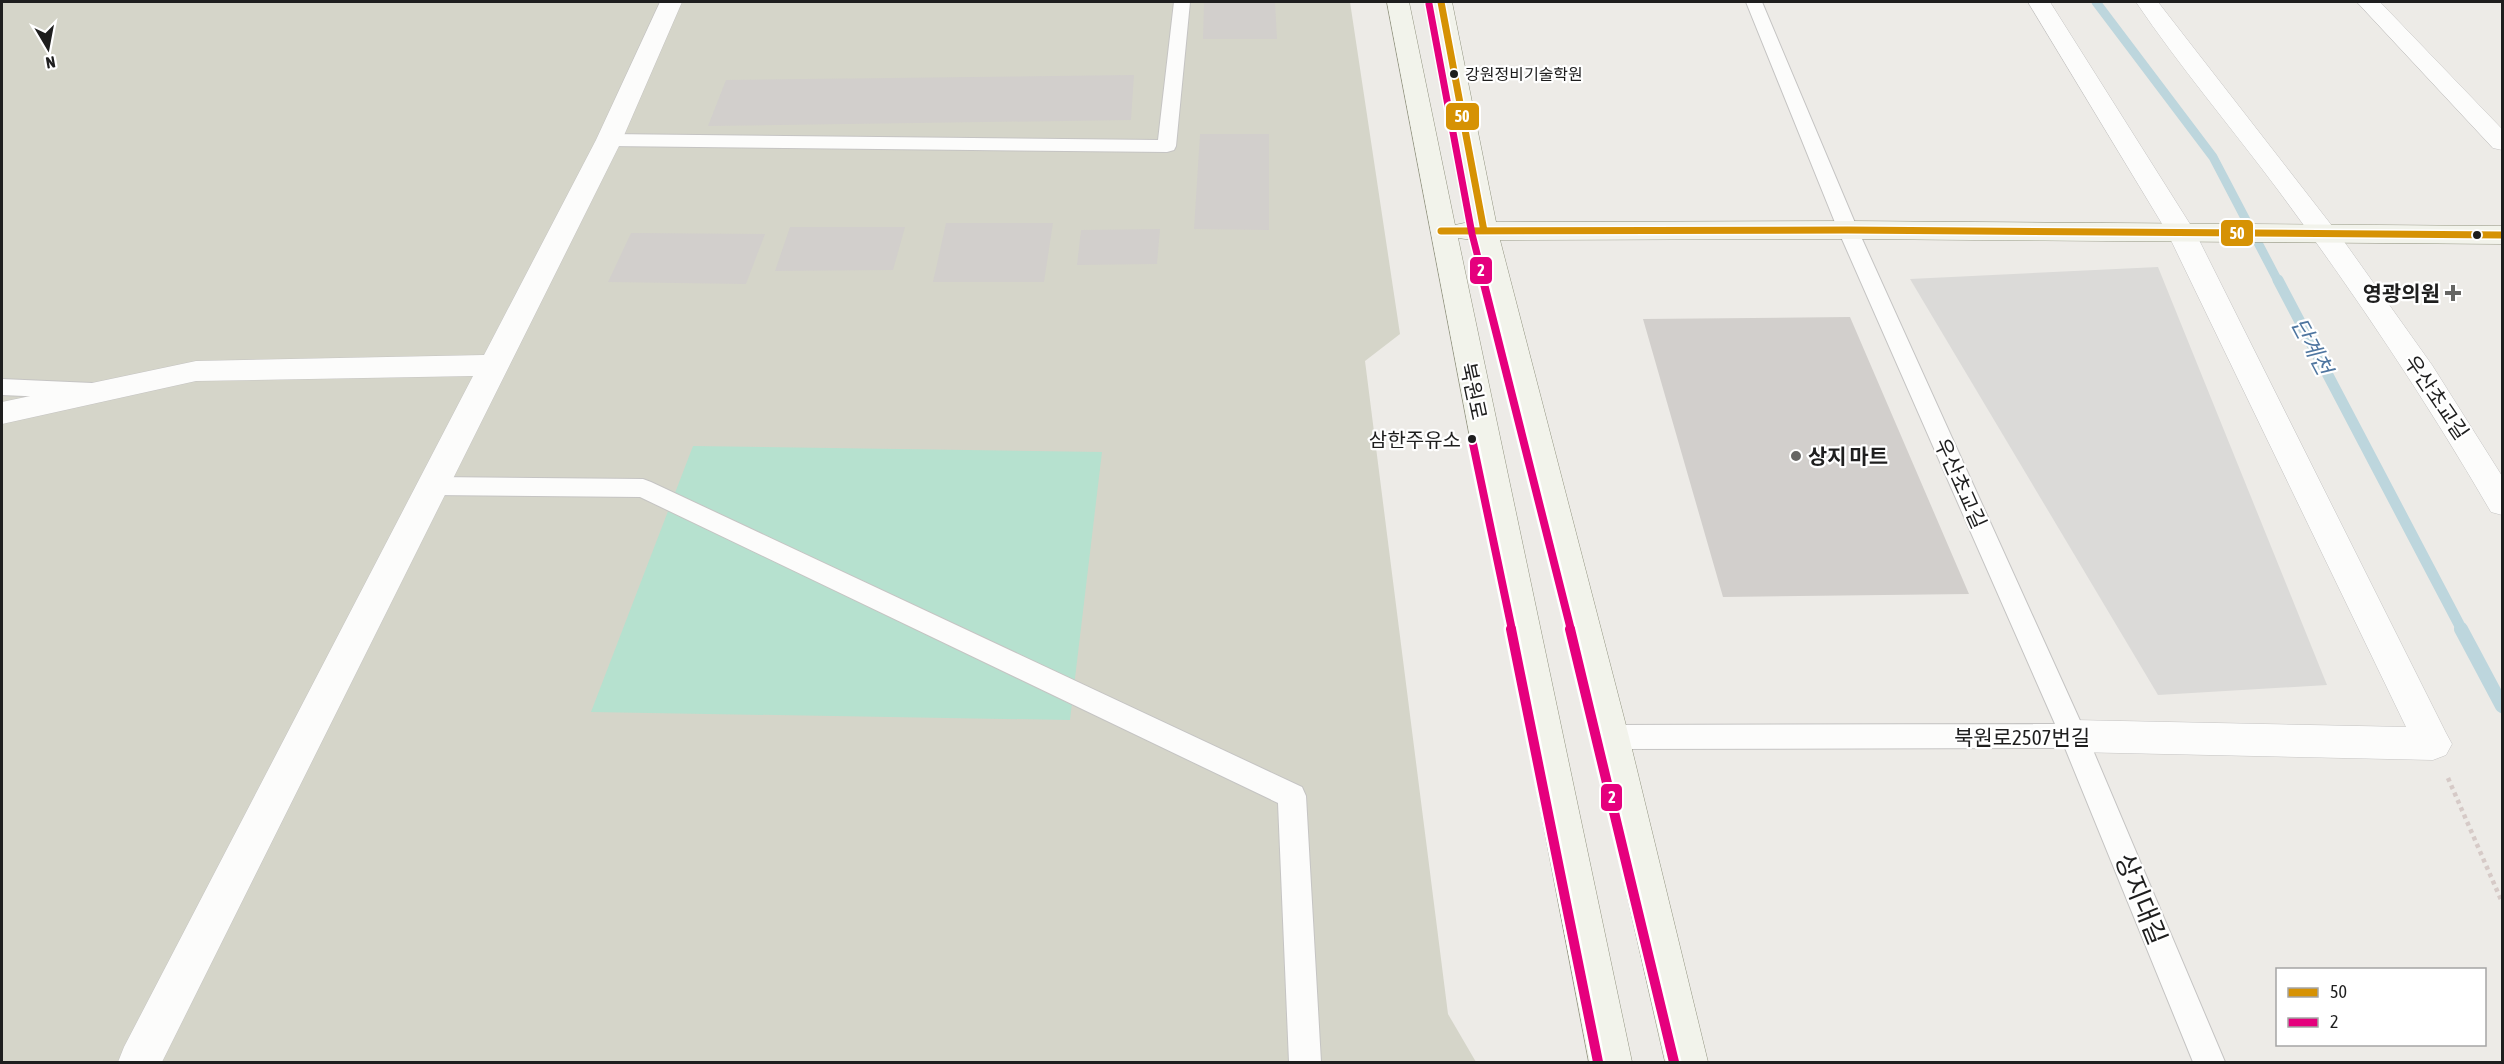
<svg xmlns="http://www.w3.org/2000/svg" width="2504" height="1064" font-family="'Asap Condensed','Noto Sans KR',sans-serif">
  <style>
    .religious { fill: #dbdad8 }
    .construction { fill: #d5d5c9 }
    .pitch { fill: #b6e1cf }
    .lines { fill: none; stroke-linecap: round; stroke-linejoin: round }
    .stream-far2 { stroke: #bdd6dd; stroke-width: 9 }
    .stream-far1 { stroke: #bdd6dd; stroke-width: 11 }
    .stream { stroke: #bdd6dd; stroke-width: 14 }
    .building { fill: #d2cfcc }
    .lane-casing { stroke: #c5c4c3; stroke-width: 2 }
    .street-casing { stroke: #c5c4c3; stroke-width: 1 }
    .secondary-casing { stroke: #939581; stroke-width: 1 }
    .path { stroke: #d6cac7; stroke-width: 4.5; stroke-dasharray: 4 4; stroke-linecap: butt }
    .lane { fill: #fcfcfb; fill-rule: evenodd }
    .street { fill: #fcfcfb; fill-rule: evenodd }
    .secondary { fill: #f2f3eb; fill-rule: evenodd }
    .bus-1-casing { stroke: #fff; stroke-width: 10 }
    .bus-2-far2-casing { stroke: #fff; stroke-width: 10 }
    .bus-2-far1-casing { stroke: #fff; stroke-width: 13 }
    .bus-2-casing { stroke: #fff; stroke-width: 15 }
    .bus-1 { stroke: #d69204; stroke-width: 7 }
    .bus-2-far2 { stroke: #e5007d; stroke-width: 7 }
    .bus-2-far1 { stroke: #e5007d; stroke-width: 8 }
    .bus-2 { stroke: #e5007d; stroke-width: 10 }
    .bus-dot { fill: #1e1e1e; stroke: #fff; stroke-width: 2 }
    .poi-dot { fill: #666664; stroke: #fff; stroke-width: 2 }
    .labels { text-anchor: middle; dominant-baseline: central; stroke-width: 4.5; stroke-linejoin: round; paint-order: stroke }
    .far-bus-label { font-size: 16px; fill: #1e1e1e; stroke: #fff; text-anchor: start }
    .bus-label { font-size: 20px; fill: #1e1e1e; stroke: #fff; text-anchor: end }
    .poi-label { font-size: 21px; font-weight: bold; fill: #1e1e1e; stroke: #fff; text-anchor: end }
    .street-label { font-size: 21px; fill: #1e1e1e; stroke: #fff }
    .water-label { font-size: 22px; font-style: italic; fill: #4f76a0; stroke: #fff }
    .near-street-label { font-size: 26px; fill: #1e1e1e; stroke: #fff }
    .line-badge { stroke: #fff; stroke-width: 2 }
    .badge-label { font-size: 16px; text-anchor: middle; font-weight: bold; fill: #fff }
  </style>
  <rect width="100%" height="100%" fill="#edebe7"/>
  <!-- religious -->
  <path class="religious" d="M2158 267 2327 685 2158 695 1910 279Z"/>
  <!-- construction -->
  <path class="construction" d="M2 2H1350L1400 334 1365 361 1448 1014 1476 1062H2Z"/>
  <!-- pitch -->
  <path class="pitch" d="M693 446 1102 452 1070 720 591 712Z"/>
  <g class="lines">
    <!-- stream-far2 -->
    <path class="stream-far2" d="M2096 2 2213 157 2278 281"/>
    <!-- stream-far1 -->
    <path class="stream-far1" d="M2278 280 2462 630"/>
    <!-- stream -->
    <path class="stream" d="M2461 629 2502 706"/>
  </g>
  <!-- building -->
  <path class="building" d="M1204 2H1275L1277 39H1203Z
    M1134 75 1131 120 708 126 726 80Z
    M1200 134H1269V230L1194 229Z
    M946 223H1053L1044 282H933Z
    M790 227H905L893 270 775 271Z
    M1160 229 1157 264 1077 265 1081 230Z
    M631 233 765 234 746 284 608 282Z
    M1850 317 1969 594 1723 597 1643 319Z"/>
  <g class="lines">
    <!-- lane casing -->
    <g class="lane-casing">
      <path id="lane" d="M1174 2H1190L1176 146 1174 150 1167 152 609 146 602 144 600 140 602 136 609 134 1158 140Z
        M1746 2H1762L1858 230 2087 736 2225 1062H2193L2065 748 1610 749 1600 745 1597 737 1600 729 1610 725 2055 724 1838 230Z
        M2 379 92 383 100 385 103 391 100 397 92 399 2 395Z
        M433 477 643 479 651 482 1302 787 1306 796 1321 1062H1289L1278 803 640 497 433 495 425 492 421 486 425 480Z"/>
    </g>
    <!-- street casing -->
    <g class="street-casing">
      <path id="street" d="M660 2H682L622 140 162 1062H118L124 1047 473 376 196 381 2 424V402L196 361 484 355 596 140Z
        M2028 2H2050L2195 232 2446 733 2452 744 2446 755 2433 760 2074 752 2061 747 2055 736 2061 725 2074 720 2406 727 2167 232Z
        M2136 2H2158L2343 240 2432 365 2502 476V515L2491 512C2426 400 2355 294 2278 190 2231 127 2180 67 2136 2Z
        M2357 2H2380L2502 129V150L2493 148Z"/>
    </g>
    <!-- secondary casing -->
    <g class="secondary-casing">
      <path id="secondary" d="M1387 2H1409L1455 225 1469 222 1430 2H1452L1496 222 1848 221 2502 226V244L1848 239 1500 240 1629 737 1708 1062H1665L1591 737 1473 240 1458 238 1632 1062H1589Z"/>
    </g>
    <!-- path -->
    <path class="path" d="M2448 778 2502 902"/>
    <!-- lane -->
    <use href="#lane" class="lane"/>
    <!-- street -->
    <use href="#street" class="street"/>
    <!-- secondary -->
    <use href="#secondary" class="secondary"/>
    <!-- bus-1 casing -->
    <g class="bus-1-casing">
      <path id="bus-1" d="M1441 2 1484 231
        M1441 231 1848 230 2502 235"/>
    </g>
    <!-- bus-2-far2 casing -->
    <g class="bus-2-far2-casing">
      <path id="bus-2-far2" d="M1429 4 1472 234 1484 281"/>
    </g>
    <!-- bus-2-far1 casing -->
    <g class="bus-2-far1-casing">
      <path id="bus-2-far1" d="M1483 280 1571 630
        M1472 439 1512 630"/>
    </g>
    <!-- bus-2 casing -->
    <g class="bus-2-casing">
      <path id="bus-2" d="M1511 629 1598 1062
        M1570 629 1674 1062"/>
    </g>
    <!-- bus-1 -->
    <use href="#bus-1" class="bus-1"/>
    <!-- bus-2-far2 -->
    <use href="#bus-2-far2" class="bus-2-far2"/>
    <!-- bus-2-far1 -->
    <use href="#bus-2-far1" class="bus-2-far1"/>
    <!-- bus-2 -->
    <use href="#bus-2" class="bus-2"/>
  </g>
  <!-- markers -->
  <g class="bus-dot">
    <circle cx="1454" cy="74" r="5"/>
    <circle cx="2477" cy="235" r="5"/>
    <circle cx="1472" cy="439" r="5"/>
  </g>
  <g class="poi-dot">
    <path d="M2450 284h6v6h6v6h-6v6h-6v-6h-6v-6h6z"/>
    <circle cx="1796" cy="456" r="6"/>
  </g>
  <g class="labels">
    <!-- far-bus labels -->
    <g class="far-bus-label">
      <text x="1465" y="74">강원정비기술학원</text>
    </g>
    <!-- bus labels -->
    <g class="bus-label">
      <text x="1461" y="439">삼한주유소</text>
    </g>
    <!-- poi labels -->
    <g class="poi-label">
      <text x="2440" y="293">영광의원</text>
      <text x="1808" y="456" text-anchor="start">상지 마트</text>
    </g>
    <!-- street labels -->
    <g class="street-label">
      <text transform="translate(1474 391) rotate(78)">북원로</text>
      <text transform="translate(2437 397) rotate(56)">우산초교길</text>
      <text transform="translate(1961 483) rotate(66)">우산초교길</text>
      <text x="2022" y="737">북원로2507번길</text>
    </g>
    <!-- water labels -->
    <g class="water-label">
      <text transform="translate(2312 346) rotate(62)">단계천</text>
    </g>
    <!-- near-street labels -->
    <g class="near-street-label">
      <text transform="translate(2141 899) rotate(68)">상지대길</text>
    </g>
  </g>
  <g class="line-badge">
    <rect x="1445" y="102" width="35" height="29" rx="6" fill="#d69204"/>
    <rect x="2220" y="219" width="34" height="28" rx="6" fill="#d69204"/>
    <rect x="1469" y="256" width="24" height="29" rx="6" fill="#e5007d"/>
    <rect x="1600" y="783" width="23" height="29" rx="6" fill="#e5007d"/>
  </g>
  <g class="badge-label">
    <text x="1462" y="122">50</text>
    <text x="2237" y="239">50</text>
    <text x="1481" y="276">2</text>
    <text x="1612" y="803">2</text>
  </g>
  <!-- border -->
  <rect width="2504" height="1064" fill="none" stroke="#1e1e1e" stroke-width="6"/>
  <!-- legend -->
  <rect x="2276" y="968" width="210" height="78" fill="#ffffff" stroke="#a5a5a5" stroke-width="1.5"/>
  <rect x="2288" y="988" width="30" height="9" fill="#d69204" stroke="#a5a5a5" stroke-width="1.5"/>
  <text x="2330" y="998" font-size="18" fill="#1e1e1e">50</text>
  <rect x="2288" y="1018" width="30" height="9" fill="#e5007d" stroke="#a5a5a5" stroke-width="1.5"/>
  <text x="2330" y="1028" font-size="18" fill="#1e1e1e">2</text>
  <!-- north arrow -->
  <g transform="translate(48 48) rotate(170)" stroke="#ffffff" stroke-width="4.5" paint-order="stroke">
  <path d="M0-4.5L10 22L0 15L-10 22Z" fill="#1e1e1e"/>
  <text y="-9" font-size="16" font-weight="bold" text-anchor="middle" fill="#1e1e1e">N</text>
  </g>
</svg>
